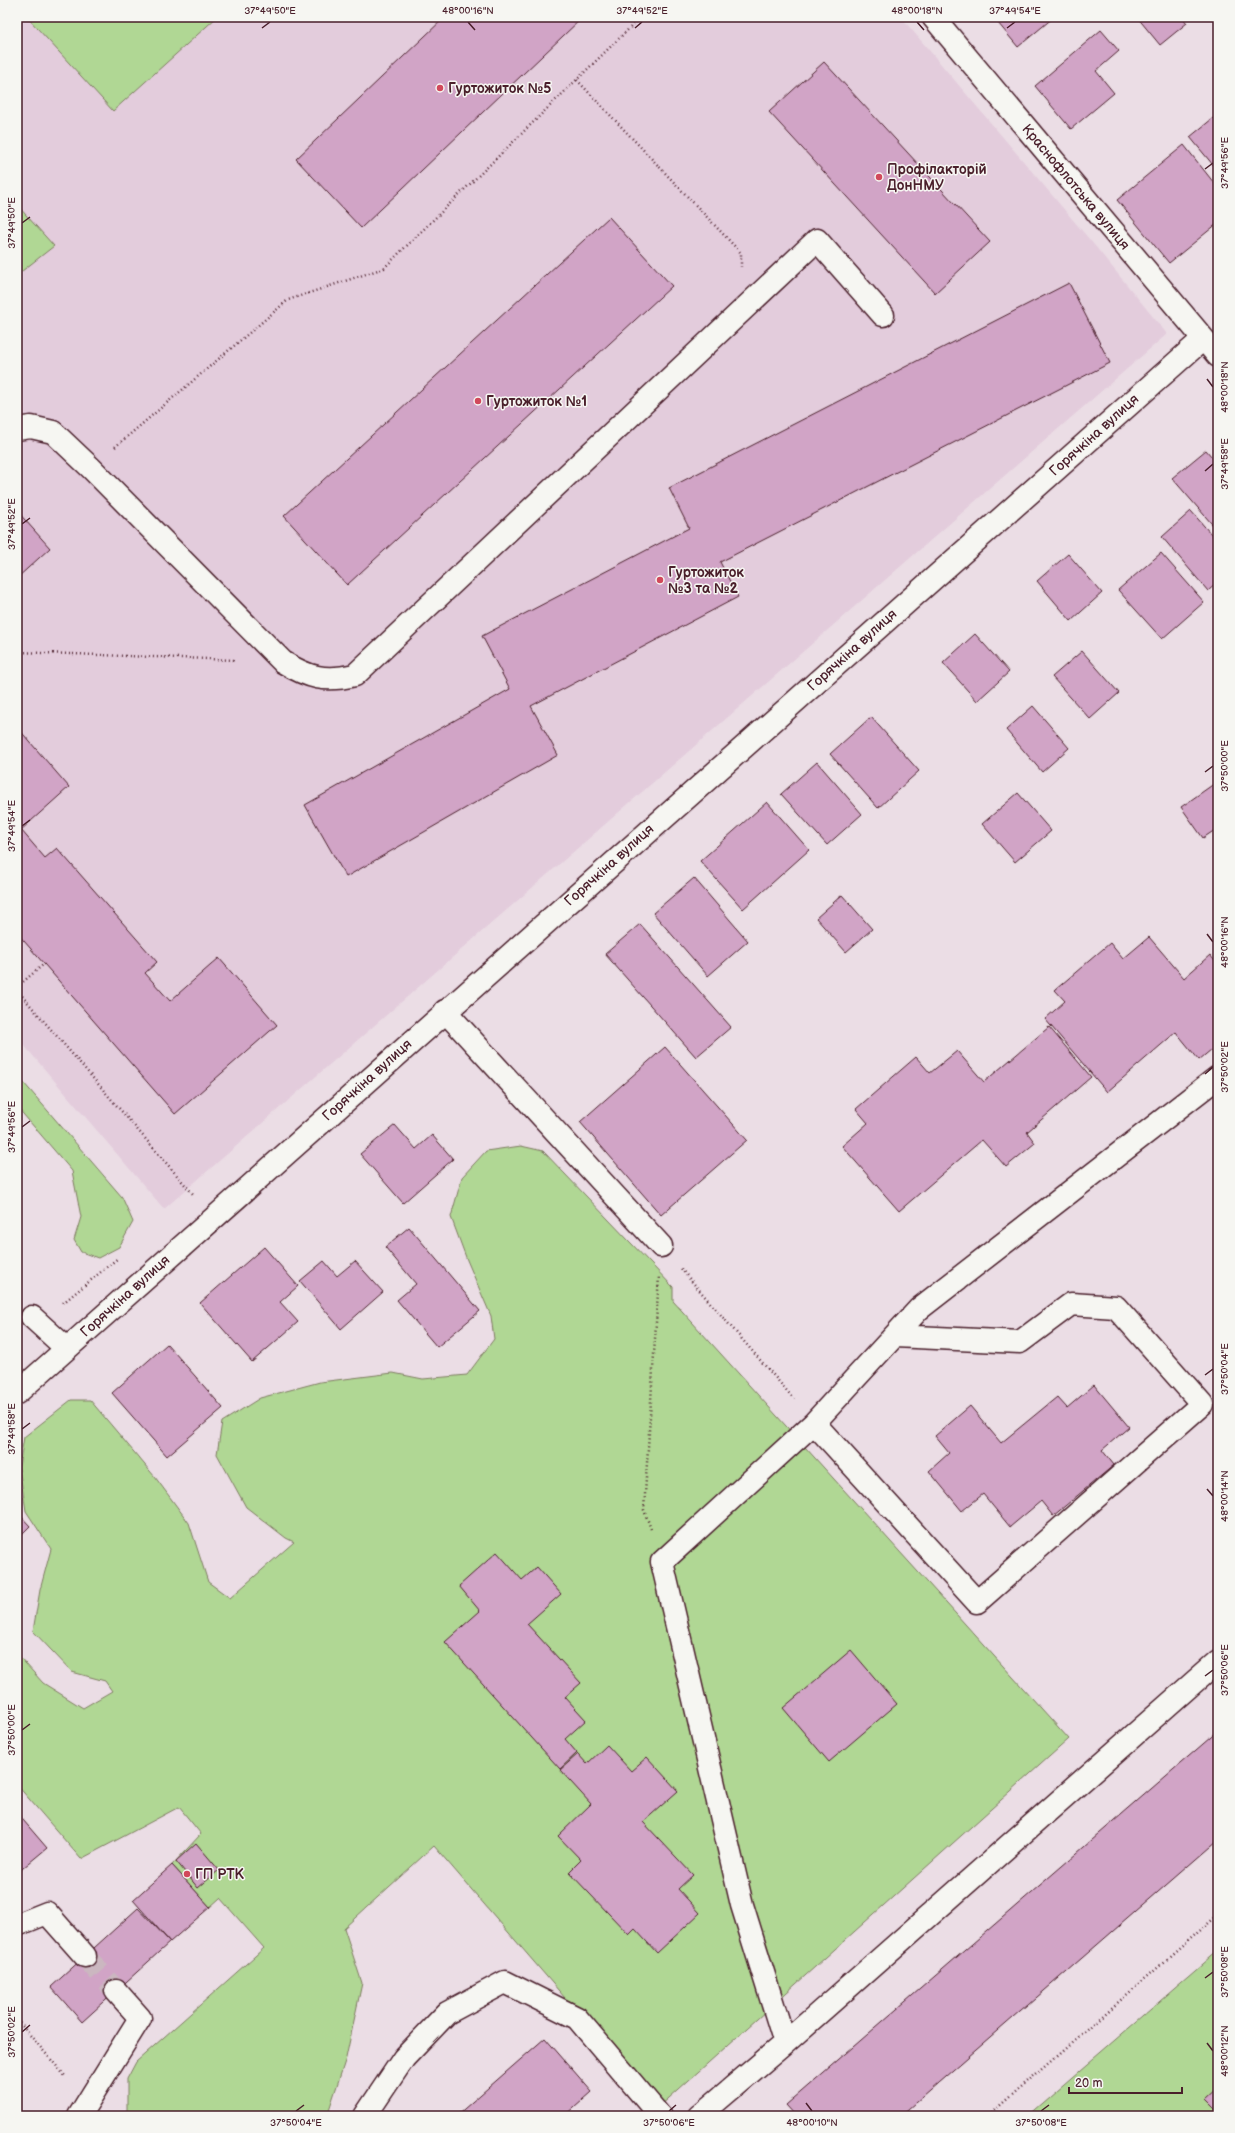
<svg xmlns="http://www.w3.org/2000/svg" width="1235" height="2133" font-family="'Balsamiq Sans',sans-serif">
  <style>
    .built { fill: #e3ccdc }
    .green { fill: #b0d794; stroke: #7d7b60 }
    .building { fill: #d1a4c6; stroke: #4a1f2b }
    .lines { fill: none; stroke-linecap: round; stroke-linejoin: round }
    .minor-tunnel { stroke: #cbb7c0; stroke-width: 22; stroke-dasharray: 22 11; stroke-linecap: butt }
    .minor-casing { stroke: #4a1f2b; stroke-width: 25 }
    .path { stroke: #4a1f2b; stroke-width: 2.5; stroke-dasharray: 1 3; stroke-linecap: butt }
    .minor { stroke: #f6f6f2; stroke-width: 22 }
    .ticks { fill: none; stroke: #4a1f2b; stroke-width: 1.5 }
    .poi-dot { fill: #d1495b; stroke: #f6f6f2; stroke-width: 1.5 }
    .labels { text-anchor: middle; dominant-baseline: central; stroke-width: 3; stroke-linejoin: round; paint-order: stroke }
    .poi-label { font-size: 14px; font-weight: bold; fill: #4a1f2b; stroke: #f6f6f2; text-anchor: start }
    .street-label { font-size: 14px; fill: #4a1f2b; stroke: #f6f6f2 }
    .neatline { fill: none; stroke: #4a1f2b; stroke-width: 1.5 }
    .ticks-label { font-size: 10px; text-anchor: middle; fill: #4a1f2b }
  </style>
  <rect width="100%" height="100%" fill="#ebdde5"/>
  <filter id="ink" filterUnits="userSpaceOnUse"><feTurbulence type="fractalNoise" baseFrequency=".025" numOctaves="2"/><feDisplacementMap in="SourceGraphic" scale="8" xChannelSelector="R" yChannelSelector="G"/><feConvolveMatrix kernelMatrix="1 2 1 2 8 2 1 2 1" color-interpolation-filters="sRGB"/></filter>
  <g filter="url(#ink)">
    <!-- built -->
    <path class="built" d="M17 17H901L1095 246 1167 334 164 1209 17 1037Z"/>
    <!-- green -->
    <path class="green" d="M27 17H217L113 111Z
      M17 205 54 246 17 275Z
      M17 1075 122 1197 133 1222 119 1247 98 1258 81 1252 74 1240 81 1217 72 1171 17 1107Z
      M521 1146 543 1151 673 1287V1301L1069 1739 659 2107 434 1846 344 1928 362 1983 346 2058 327 2116H127V2079L136 2062 264 1948 220 1898 210 1907 172 1865 201 1834 179 1807 81 1859 17 1785V1654L43 1683 83 1708 112 1691 105 1681 72 1672 33 1631 40 1590 51 1549 26 1511 19 1467 24 1437 71 1400H90L155 1477 189 1523 208 1582 230 1598 294 1542 286 1538 246 1507 217 1454 222 1422 260 1398 320 1382 393 1373 423 1379 467 1375 494 1339 491 1316 467 1260 451 1217 462 1177 486 1151Z
      M1218 1951V2116H1027Z"/>
    <!-- building -->
    <path class="building" d="M445 17H583L361 228 296 159Z
      M993 17H1054L1018 47Z
      M1137 17H1182L1187 23 1160 45Z
      M1101 30 1119 51 1096 71 1114 93 1071 129 1035 86Z
      M824 62 990 242 935 293 769 112Z
      M1218 114V171L1190 137Z
      M1184 145 1218 188V223L1169 263 1117 200Z
      M609 217 672 286 347 585 284 516Z
      M1069 283 1110 363 720 562 738 597 531 706 558 755 346 877 305 805 510 689 482 636 689 528 669 488Z
      M1206 450 1218 464V531L1172 478Z
      M17 511 50 548 17 578Z
      M1191 511 1218 542V582L1208 591 1162 537Z
      M1161 553 1204 602 1162 639 1118 590Z
      M1068 554 1102 593 1071 621 1037 581Z
      M975 634 1009 672 977 701 943 663Z
      M1082 651 1119 693 1090 719 1052 677Z
      M1033 706 1069 748 1042 772 1006 730Z
      M871 717 919 771 878 808 830 754Z
      M17 727 69 787 21 830 45 858 57 848 157 962 145 973 170 1001 219 958 277 1025 175 1114 17 933Z
      M817 762 862 814 827 845 781 794Z
      M1218 781V828L1203 838 1181 807Z
      M1018 793 1051 831 1015 862 982 824Z
      M767 802 809 850 743 909 700 861Z
      M694 878 748 941 708 976 653 913Z
      M842 895 872 929 846 952 816 918Z
      M640 924 731 1027 696 1057 605 954Z
      M1149 937 1184 978 1210 955 1218 965V1044L1199 1060 1176 1032 1107 1092 1045 1019 1065 1001 1055 990 1110 943 1123 959Z
      M1049 1027 1091 1077 1027 1132 1035 1143 1006 1167 982 1140 899 1211 842 1146 868 1123 856 1109 916 1057 930 1073 957 1051 984 1082Z
      M665 1047 747 1140 661 1215 580 1122Z
      M395 1125 416 1149 432 1135 453 1159 403 1203 360 1154Z
      M409 1227 480 1311 437 1347 397 1300 416 1284 385 1247Z
      M264 1247 298 1286 280 1302 298 1322 252 1362 200 1303Z
      M324 1261 337 1276 355 1261 383 1292 341 1329 300 1281Z
      M167 1344 223 1408 167 1456 112 1393Z
      M1094 1385 1129 1427 1102 1450 1114 1465 1053 1516 1041 1501 1010 1527 983 1494 962 1511 929 1471 949 1453 935 1436 970 1406 1001 1443 1057 1397 1067 1408Z
      M17 1512 30 1526 17 1539Z
      M497 1552 522 1580 537 1567 561 1594 527 1624 581 1683 565 1697 586 1720 565 1739 577 1753 560 1769 445 1642 480 1611 459 1586Z
      M851 1650 897 1704 829 1762 783 1708Z
      M1218 1731V1840L900 2116H796L786 2105Z
      M607 1745 631 1771 647 1757 678 1791 643 1822 693 1875 678 1889 700 1913 657 1953 635 1929 629 1935 569 1872 581 1860 558 1836 591 1804 560 1770 578 1754 587 1764Z
      M17 1813 47 1848 17 1873Z
      M196 1843 219 1870 198 1888 176 1861Z
      M172 1865 210 1907 170 1942 133 1900Z
      M138 1908 170 1942 82 2022 51 1987Z
      M545 2038 592 2092 565 2116H456Z
      M1218 2089V2116L1204 2102Z"/>
    <g class="lines">
      <!-- minor-tunnel -->
      <path class="minor-tunnel" d="M85 1956 116 1991"/>
      <!-- minor casing -->
      <g class="minor-casing">
        <path id="minor" d="M933 17 1218 356
          M17 429 31 427 53 432 91 468 283 662C309 678 325 682 355 675L817 240 883 315
          M445 1011 661 1246
          M32 1317 66 1348
          M17 1393 1203 339
          M814 1423 977 1602 1202 1404 1116 1307 1071 1304 1020 1342 895 1336
          M17 1925 47 1913 85 1956
          M785 2043 742 1905 662 1562 814 1423 919 1309 1218 1077
          M79 2116 140 2018 116 1991
          M365 2116 404 2058 447 2013 505 1982 577 2018 660 2116
          M699 2116 785 2043 1218 1661"/>
      </g>
      <!-- path -->
      <path class="path" d="M577 80 741 253V267
        M115 447 288 300 384 268 641 17
        M17 652 236 660
        M17 987 44 964
        M17 990 193 1194
        M681 1269 794 1399
        M63 1303 118 1258
        M651 1529 644 1510 659 1276
        M17 2020 66 2077
        M988 2116 1218 1915"/>
      <!-- minor -->
      <use href="#minor" class="minor"/>
    </g>
  </g>
  <!-- ticks -->
  <path class="ticks" d="M468 22 475 30M917 22 924 30M262 28 270 22M635 28 642 22M1007 28 1015 22M1205 169 1213 163M22 223 30 217M1207 379 1213 387M1205 471 1213 464M22 524 30 518M1205 772 1213 766M22 826 30 820M1207 934 1213 942M1205 1074 1213 1067M22 1127 30 1121M1205 1375 1213 1369M22 1429 30 1423M1207 1489 1213 1496M1205 1676 1213 1670M22 1730 30 1724M1205 1978 1213 1972M22 2032 30 2025M1207 2043 1213 2051M806 2103 812 2111M296 2111 304 2105M669 2111 676 2105M1041 2111 1049 2105"/>
  <!-- markers -->
  <g class="poi-dot">
    <circle cx="440" cy="88" r="4"/>
    <circle cx="879" cy="177" r="4"/>
    <circle cx="478" cy="401" r="4"/>
    <circle cx="660" cy="580" r="4"/>
    <circle cx="187" cy="1874" r="4"/>
  </g>
  <g class="labels">
    <!-- poi labels -->
    <g class="poi-label">
      <text x="448" y="88">Гуртожиток №5</text>
      <text x="887" y="169">Профілакторій<tspan x="887" dy="16">ДонНМУ</tspan></text>
      <text x="486" y="401">Гуртожиток №1</text>
      <text x="668" y="572">Гуртожиток<tspan x="668" dy="16">№3 та №2</tspan></text>
      <text x="195" y="1874">ГП РТК</text>
    </g>
    <!-- street labels -->
    <g class="street-label">
      <text transform="translate(1076 187) rotate(50)">Краснофлотська вулиця</text>
      <text transform="translate(1094 435) rotate(-42)">Горячкіна вулиця</text>
      <text transform="translate(852 650) rotate(-42)">Горячкіна вулиця</text>
      <text transform="translate(609 865) rotate(-42)">Горячкіна вулиця</text>
      <text transform="translate(367 1080) rotate(-42)">Горячкіна вулиця</text>
      <text transform="translate(125 1296) rotate(-42)">Горячкіна вулиця</text>
    </g>
  </g>
  <!-- margin -->
  <rect width="1235" height="2133" fill="none" stroke="#f6f6f2" stroke-width="44"/>
  <!-- scale -->
  <path d="M1069 2087v6h113v-6" fill="none" stroke="#4a1f2b" stroke-width="2"/>
  <text x="1075" y="2087" font-size="12" fill="#4a1f2b" stroke="#f6f6f2" stroke-width="3" paint-order="stroke">20 m</text>
  <rect x="22" y="22" width="1191" height="2089" class="neatline"/>
  <g class="ticks-label">
    <text x="270" y="14">37°49'50"E</text>
    <text x="468" y="14">48°00'16"N</text>
    <text x="642" y="14">37°49'52"E</text>
    <text x="917" y="14">48°00'18"N</text>
    <text x="1015" y="14">37°49'54"E</text>
    <text transform="translate(1224 163) rotate(-90)" y="4">37°49'56"E</text>
    <text transform="translate(11 223) rotate(-90)" y="4">37°49'50"E</text>
    <text transform="translate(1224 387) rotate(-90)" y="4">48°00'18"N</text>
    <text transform="translate(1224 464) rotate(-90)" y="4">37°49'58"E</text>
    <text transform="translate(11 524) rotate(-90)" y="4">37°49'52"E</text>
    <text transform="translate(1224 766) rotate(-90)" y="4">37°50'00"E</text>
    <text transform="translate(11 826) rotate(-90)" y="4">37°49'54"E</text>
    <text transform="translate(1224 942) rotate(-90)" y="4">48°00'16"N</text>
    <text transform="translate(1224 1067) rotate(-90)" y="4">37°50'02"E</text>
    <text transform="translate(11 1127) rotate(-90)" y="4">37°49'56"E</text>
    <text transform="translate(1224 1369) rotate(-90)" y="4">37°50'04"E</text>
    <text transform="translate(11 1429) rotate(-90)" y="4">37°49'58"E</text>
    <text transform="translate(1224 1496) rotate(-90)" y="4">48°00'14"N</text>
    <text transform="translate(1224 1670) rotate(-90)" y="4">37°50'06"E</text>
    <text transform="translate(11 1730) rotate(-90)" y="4">37°50'00"E</text>
    <text transform="translate(1224 1972) rotate(-90)" y="4">37°50'08"E</text>
    <text transform="translate(11 2032) rotate(-90)" y="4">37°50'02"E</text>
    <text transform="translate(1224 2051) rotate(-90)" y="4">48°00'12"N</text>
    <text x="296" y="2126">37°50'04"E</text>
    <text x="669" y="2126">37°50'06"E</text>
    <text x="812" y="2126">48°00'10"N</text>
    <text x="1041" y="2126">37°50'08"E</text>
  </g>
</svg>
